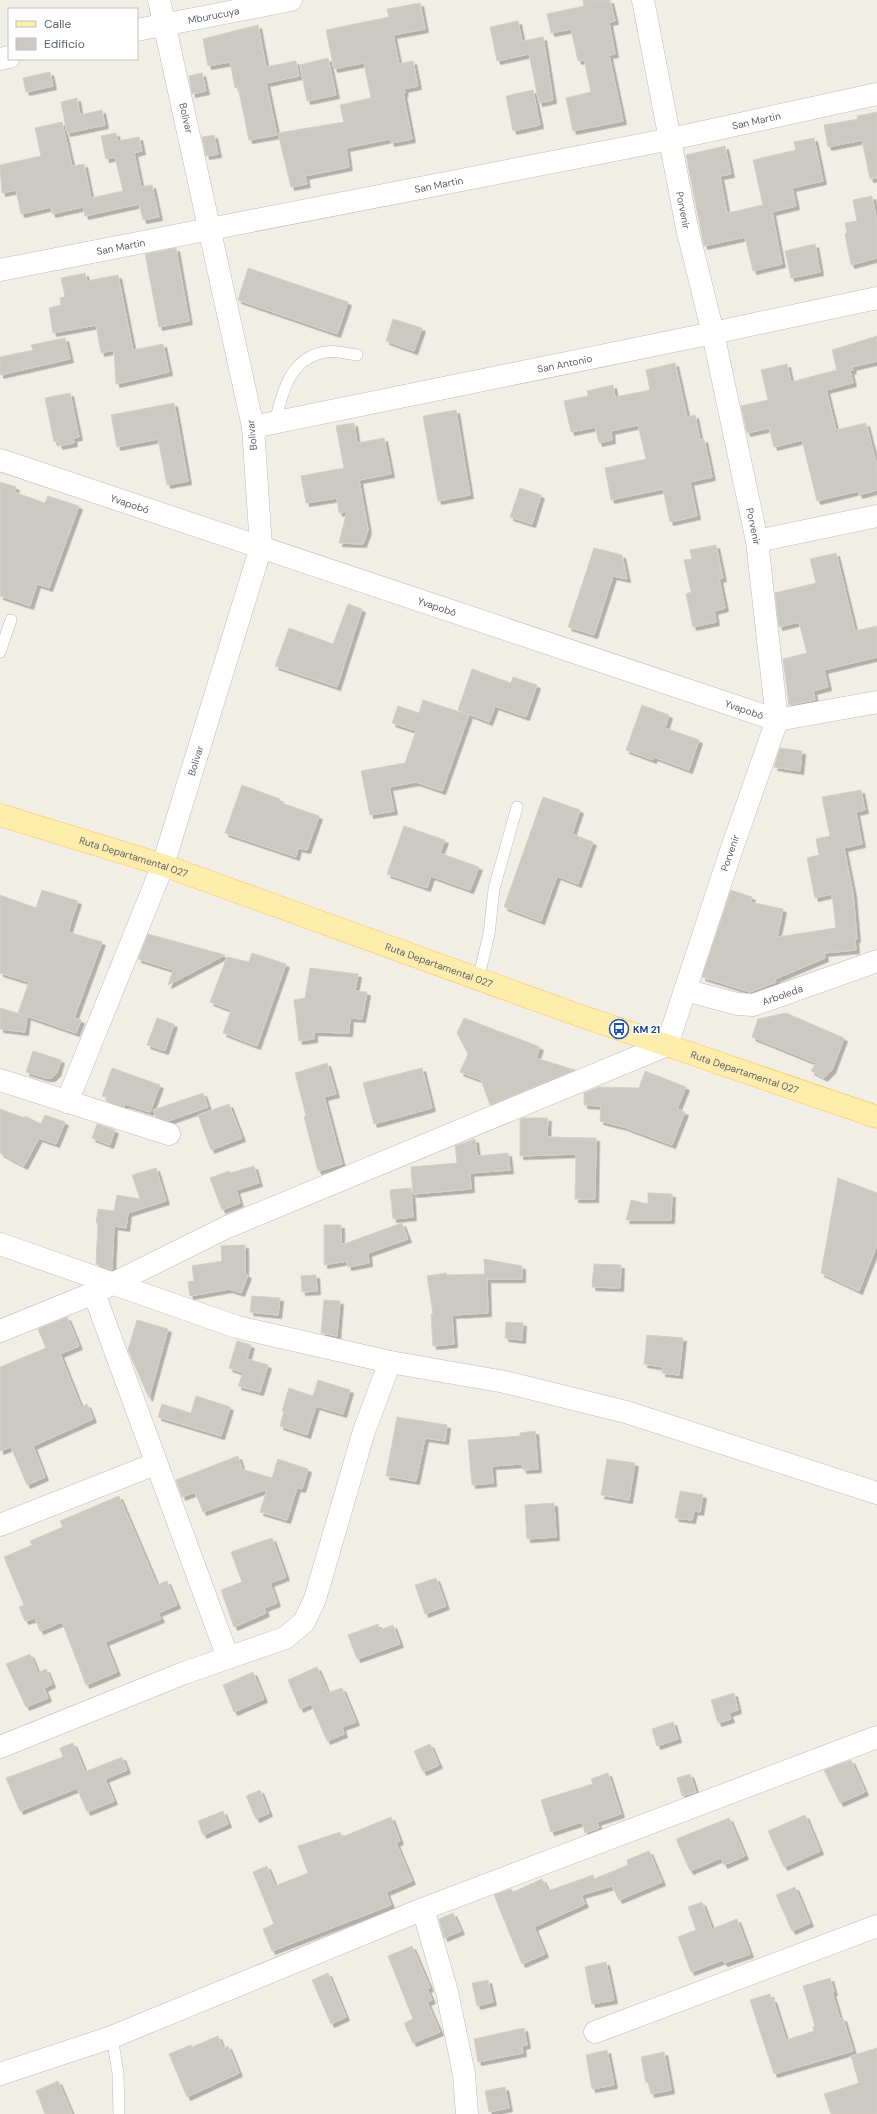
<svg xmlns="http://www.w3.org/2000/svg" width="877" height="2114" font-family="'DM Sans',sans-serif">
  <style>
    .building { fill: #ccc9c3; stroke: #d7d0c3; filter: url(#shadow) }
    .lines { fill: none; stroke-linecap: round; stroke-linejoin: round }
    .lane-casing { stroke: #b8bcc1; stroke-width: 12 }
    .street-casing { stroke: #b8bcc1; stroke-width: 23 }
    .secondary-casing { stroke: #b9bdc3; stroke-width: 23 }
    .primary-casing { stroke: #ffc551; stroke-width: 23 }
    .lane { stroke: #fff; stroke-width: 11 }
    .street { stroke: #fff; stroke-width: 22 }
    .secondary { stroke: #fff; stroke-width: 22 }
    .primary { stroke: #ffedad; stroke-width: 22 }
    .labels { text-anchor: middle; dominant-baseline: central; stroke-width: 3; stroke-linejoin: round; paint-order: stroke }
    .street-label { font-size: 10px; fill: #5d6368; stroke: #fff }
    .transit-label { font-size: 10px; font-weight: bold; fill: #164399; stroke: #fff; text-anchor: start }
  </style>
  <defs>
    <filter id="shadow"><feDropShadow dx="3.5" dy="3.5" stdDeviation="0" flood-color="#0004"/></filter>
  </defs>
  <rect width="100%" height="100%" fill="#f1eee6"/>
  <!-- building -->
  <path class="building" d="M583 0H610L615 21 609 22 615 54 609 55 623 121 573 131 566 98 591 92 584 60 578 61 571 29 551 33 547 14 584 6Z
    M420 3 425 29 393 35 399 64 413 61 418 86 404 89 405 93H403L412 139 391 143 390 139 346 148 349 167 305 176 307 184 291 187 278 133 344 122 340 105 371 98 364 63 334 69 326 30 389 17 387 9Z
    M518 21 522 41 543 37 553 100 539 103 529 54 497 61 490 27Z
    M258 25 266 67 296 61 299 76 266 83 277 135 249 140 238 87 235 88 230 62 208 66 203 39Z
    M328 58 336 95 307 101 300 65Z
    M50 72 53 86 26 92 23 78Z
    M202 73 206 91 192 94 189 76Z
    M533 90 540 125 513 131 506 96Z
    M77 98 80 115 102 110 105 125 67 133 61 102Z
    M877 112V178L870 179 862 140 828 147 824 125 858 119 857 116Z
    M62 122 72 166 84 164 91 198 123 191 115 157 106 159 101 136 116 133 117 141 139 137 142 151 134 153 141 187 152 185 159 217 143 220 139 204 85 216 83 207 52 214 51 207 21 214 16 190 2 193 0 165 41 156 35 128Z
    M214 135 218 154 206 156 202 137Z
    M814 138 823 181 792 188 796 206 772 212 782 264 753 271 745 237 704 246 686 155 725 146 731 174 720 176 727 213 763 205 753 160 796 150 794 142Z
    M872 196 877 222V258L851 265 845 234 847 233 845 223 857 221 853 200Z
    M815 244 820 272 791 278 785 251Z
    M176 248 189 321 159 327 145 254Z
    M248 268 348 302 337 334 238 300Z
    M85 273 87 281 118 275 133 350 163 344 169 372 116 384 114 350 101 353 96 325 53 333 49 308 61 305 60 298 65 297 61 278Z
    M393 319 422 328 414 351 386 341Z
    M877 336V361L852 367 853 370 850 371 853 383 826 390 836 430 866 423 877 466V490L859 495 858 491 817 501 802 440 774 447 769 428 747 433 741 406 768 400 761 370 787 364 791 382 837 370 832 350Z
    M65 338 70 359 0 375V357L33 350 31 345Z
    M675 363 687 417 695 415 700 440 704 439 712 477 690 482 697 516 670 522 663 489 611 500 605 468 646 459 638 425 611 431 612 440 599 443 595 427 571 432 564 401 588 396 587 391 613 385 615 397 650 390 646 370Z
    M70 393 79 437 73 438 74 443 59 446 58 441 54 442 45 398Z
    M174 403 188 481 167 485 158 439 117 447 111 415Z
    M456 410 470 495 438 501 423 416Z
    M354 423 357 443 384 438 391 474 359 480 368 530 363 544 339 543 347 511 339 513 337 498 306 503 301 476 344 468 336 426Z
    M0 482 16 487 14 492 45 503 48 496 79 506 49 588 37 584 30 606 0 596Z
    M520 488 541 495 532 524 510 517Z
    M716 545 723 578 719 579 725 608 714 611 716 622 693 627 686 594 691 592 684 560 692 559 690 550Z
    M594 548 622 555 627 579 613 576 594 635 568 627Z
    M836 553 855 631 877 626V657L824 670 828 687 813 691 815 700 789 705 783 659 807 653 799 622 779 627 775 593 816 583 810 559Z
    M348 604 362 609 337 687 275 666 289 628 333 644Z
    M472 669 511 683 513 677 537 685 526 717 495 706 489 722 458 710Z
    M423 700 469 715 442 791 416 782 389 787 394 811 370 815 361 771 405 763 416 731 392 723 398 706 419 713Z
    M642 705 669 715 665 728 699 740 689 770 654 757 653 760 626 750Z
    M780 748 802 751 800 771 774 767Z
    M242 785 280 799 279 802 319 816 307 850 298 848 296 857 225 833Z
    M861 790 865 810 856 812 862 844 844 848 853 893 857 939H855L856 950 824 953 825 958 775 979 776 982 750 992 702 977 731 890 752 897 750 902 783 909 777 937 836 928 832 894 815 898 807 858 819 855 816 839 830 836 822 797Z
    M543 797 580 810 572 834 593 842 578 884 557 876 541 921 504 907Z
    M404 826 445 840 440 853 479 867 470 890 431 876 427 888 387 874Z
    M42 890 78 901 68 932 102 942 74 1018 81 1020 76 1033 18 1013 29 982 0 973V895L36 908Z
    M148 934 225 955 168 985 173 970 138 959Z
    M252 953 286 964 257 1046 223 1033 231 1010 210 1002 227 957 249 962Z
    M310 968 358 974 355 991 367 992 362 1019 350 1018 349 1033 314 1032V1039L299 1041 294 1000 305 998Z
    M0 1008 27 1016 25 1032 0 1029Z
    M786 1013 844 1038 832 1070 824 1078 811 1071 816 1063 752 1037 758 1019Z
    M157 1018 174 1024 165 1051 147 1045Z
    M464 1018 540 1047 536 1058 575 1070 490 1105 481 1080 460 1072 468 1054 457 1033Z
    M33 1051 61 1060 57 1073 52 1078H46L26 1072Z
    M327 1063 336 1094 324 1097 342 1164 318 1171 304 1117 306 1116 295 1073Z
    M112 1068 160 1085 150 1112 125 1104 124 1107 106 1101 107 1097 102 1096Z
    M422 1068 432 1108 374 1124 363 1083Z
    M645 1071 686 1087 677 1109 685 1112 672 1145 624 1127 600 1121 601 1106 584 1105V1093L599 1087 639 1088Z
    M203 1093 208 1107 168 1121 156 1117 153 1110Z
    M229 1104 242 1138 211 1150 198 1115Z
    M0 1109 25 1118V1116L41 1124 45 1115 65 1122 56 1144 39 1138 24 1166 0 1153Z
    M524 1118H548L547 1137 596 1138 595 1199H575L576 1154 520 1156V1119Z
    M97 1124 115 1130 110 1145 92 1138Z
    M475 1139 477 1156 508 1153 510 1170 470 1173 471 1189 413 1194 411 1167 457 1163 455 1146Z
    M254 1166 259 1183 236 1190 240 1203 222 1210 210 1178 229 1171 230 1173Z
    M156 1168 166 1201 128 1213 126 1228 114 1226 112 1270 96 1264 98 1223H96L98 1209 114 1211 117 1195 140 1199 132 1175Z
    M838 1178 877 1193V1245L859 1291 821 1273Z
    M411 1188 413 1217 393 1219 390 1190Z
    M648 1193 672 1194 671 1220H626L631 1200 648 1204Z
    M402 1223 408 1239 368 1253 369 1263 348 1267 347 1261 324 1265V1225H341V1245Z
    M245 1245V1274L248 1275 241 1293 229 1289 190 1296 188 1282 194 1281 192 1266 222 1261 221 1246Z
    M484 1259 522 1266V1279H487L488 1313 452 1315 454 1344 433 1346 431 1314H433L427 1276 446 1273 447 1275 485 1274Z
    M594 1264 621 1265 620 1288 592 1287Z
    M316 1275 317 1291 302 1292 301 1276Z
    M252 1296 280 1298 278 1315 250 1312Z
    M324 1300 340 1301 337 1336 321 1333Z
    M67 1317 79 1346 60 1354 81 1407 87 1404 93 1419 33 1446 45 1477 27 1485 11 1447 0 1451V1367L46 1348 38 1329Z
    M137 1320 168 1329 149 1398 128 1350Z
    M506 1322 523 1323 522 1340 505 1338Z
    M647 1335 683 1338 679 1375 662 1373 663 1367 644 1364Z
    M237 1341 251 1345 247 1359 268 1365 260 1392 238 1386 243 1373 229 1368Z
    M318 1380 350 1390 343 1414 316 1406 307 1435 280 1426 284 1411H282L289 1388 313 1396Z
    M196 1396 230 1407 221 1436 158 1417 162 1404 191 1413Z
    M397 1417 447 1425 445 1441 425 1438 416 1481 386 1476Z
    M535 1431 538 1469 523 1470 522 1464 492 1466 493 1483 472 1485 468 1440 520 1436V1433Z
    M238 1456 242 1469 272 1478 278 1459 308 1469 302 1489 297 1488 287 1520 260 1512 267 1489 203 1512 195 1492 182 1497 176 1480Z
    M607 1459 635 1463 629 1500 601 1495Z
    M680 1491 703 1495 700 1512 694 1511 692 1520 675 1518Z
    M119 1496 157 1585 167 1581 177 1605 158 1613 161 1619 105 1642 117 1672 86 1685 62 1622 40 1631 35 1618 25 1621 19 1607 24 1605 4 1557 32 1545 30 1541 63 1527 60 1521Z
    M554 1503 556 1537 527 1539 525 1505Z
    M272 1538 286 1577 270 1583 277 1603 264 1608 266 1613 234 1627 221 1590 242 1582 231 1552Z
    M436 1578 446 1606 425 1614 415 1585Z
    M378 1624 380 1630 393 1625 400 1644 357 1659 348 1635Z
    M30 1654 38 1673 46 1669 52 1684 44 1688 48 1698 26 1707 6 1664Z
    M317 1667 328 1693 342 1688 356 1722 342 1727 344 1734 327 1741 311 1704 300 1709 288 1680Z
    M253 1672 264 1699 234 1712 223 1685Z
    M734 1693 738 1710 729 1713 731 1719 718 1723 711 1700Z
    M673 1722 678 1739 657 1746 652 1729Z
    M73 1743 85 1772 122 1757 127 1770 105 1779 114 1801 87 1812 77 1788 20 1811 6 1778 63 1757 60 1748Z
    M430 1744 439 1765 423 1772 414 1751Z
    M851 1760 865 1792 840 1803 824 1770Z
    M608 1773 621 1814 597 1822 599 1828 585 1833 582 1822 551 1832 541 1800 593 1784 591 1779Z
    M690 1774 696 1792 682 1796 677 1778Z
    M260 1790 269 1813 256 1819 246 1796Z
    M223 1811 228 1824 203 1835 198 1821Z
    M805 1815 820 1851 784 1867 768 1831Z
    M391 1817 400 1841 396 1843 412 1881 386 1892 391 1905 272 1951 263 1929 274 1924 253 1872 267 1866 275 1886 308 1873 298 1846 340 1832 342 1837Z
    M729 1818 745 1856 724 1865 721 1858 690 1871 676 1839Z
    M649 1851 662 1882 619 1900 612 1886 581 1895 585 1904 534 1927 545 1954 522 1964 494 1895 511 1889 513 1892 542 1879 548 1891 593 1875 594 1879 628 1865 627 1860Z
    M795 1887 810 1923 792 1931 776 1895Z
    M702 1902 712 1929 737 1919 750 1954 724 1963 723 1960 691 1972 678 1937 696 1930 688 1907Z
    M453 1913 461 1931 444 1938 439 1919Z
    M412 1946 430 1988 427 1989 432 2000 427 2002 440 2032 413 2043 404 2023 413 2019 388 1956Z
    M606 1962 614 2000 592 2004 585 1967Z
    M328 1973 346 2017 331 2024 312 1980Z
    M830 1978 834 1992H832L840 2019 843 2018 853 2051 774 2074 750 2000 770 1994 771 2000 773 1999 786 2040 814 2031 813 2027 815 2026 803 1986Z
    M488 1980 493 2002 477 2006 472 1983Z
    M524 2028 527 2045 522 2046 523 2053 478 2062 474 2039Z
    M218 2036 223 2048 228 2046 239 2073 187 2097 169 2054 191 2045 192 2047Z
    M877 2048V2114H831L824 2094 859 2083 851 2056Z
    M607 2050 614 2085 592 2089 586 2055Z
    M664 2052 671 2090 651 2094 648 2082 646 2083 641 2057Z
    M58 2081 72 2114H45L36 2091Z
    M505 2087 509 2108 489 2112 485 2091Z"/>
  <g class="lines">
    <!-- lane casing -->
    <g class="lane-casing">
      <path id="lane" d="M275 422C282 393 290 357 326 352 335 350 347 354 357 355
        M0 652 11 620
        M478 980 489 934 494 889 517 807
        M112 2037 118 2073 119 2114"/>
    </g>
    <!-- street casing -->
    <g class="street-casing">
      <g id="street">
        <path id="s1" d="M137 30 291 0"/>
        <path d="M0 59 9 57"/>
        <path id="s2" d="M0 270 671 139 877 94"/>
        <path id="s3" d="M253 427 713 333 877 298"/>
        <path id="s4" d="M0 460 777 720 877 702"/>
        <path d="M757 541 877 516"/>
        <path id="s5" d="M685 990 737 1004 753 1005 877 961"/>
        <path d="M0 1080 169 1134"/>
        <path id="s6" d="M67 1102 163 865 261 547 253 427 159 0"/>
        <path d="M0 1244 237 1327 390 1362 505 1382 626 1412 877 1493"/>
        <path d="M94 1293 228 1658"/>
        <path d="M0 1331 94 1293 227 1227 667 1045"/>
        <path d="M0 1525 155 1464"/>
        <path d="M0 1747 184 1673 285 1638 304 1622 315 1599 364 1431 390 1362"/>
        <path d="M423 1909 447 1992 464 2074 467 2114"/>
        <path d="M595 2032 877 1926"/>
        <path d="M0 2074 112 2037 423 1909 877 1737"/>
      </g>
    </g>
    <!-- secondary casing -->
    <g class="secondary-casing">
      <g id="secondary">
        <path id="s7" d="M643 0 687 228 713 333 757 541 777 720 731 851 667 1045"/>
      </g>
    </g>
    <!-- primary casing -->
    <g class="primary-casing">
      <g id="primary">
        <path id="s8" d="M0 815 163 865 578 1015 877 1117"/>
      </g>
    </g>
    <!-- lane -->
    <use href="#lane" class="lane"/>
    <!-- street -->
    <use href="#street" class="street"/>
    <!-- secondary -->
    <use href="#secondary" class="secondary"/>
    <!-- primary -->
    <use href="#primary" class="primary"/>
  </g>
  <!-- icons -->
  <defs>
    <g id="bus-ring" transform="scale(1)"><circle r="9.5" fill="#fff" stroke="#1a4fb4" stroke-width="1.5"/><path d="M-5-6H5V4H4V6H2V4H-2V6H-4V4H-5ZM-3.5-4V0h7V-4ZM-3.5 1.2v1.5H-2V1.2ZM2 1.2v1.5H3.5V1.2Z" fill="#1a4fb4"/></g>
  </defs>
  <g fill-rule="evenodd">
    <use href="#bus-ring" x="619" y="1029"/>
  </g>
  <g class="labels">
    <!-- street labels -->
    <g class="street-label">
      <text stroke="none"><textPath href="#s1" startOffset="78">Mburucuya</textPath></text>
      <text transform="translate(186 118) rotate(77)">Bolivar</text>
      <text stroke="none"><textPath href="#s2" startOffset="771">San Martin</textPath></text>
      <text stroke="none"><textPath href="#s2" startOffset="447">San Martin</textPath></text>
      <text stroke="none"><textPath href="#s7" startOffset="214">Porvenir</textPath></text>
      <text stroke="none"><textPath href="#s2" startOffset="123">San Martin</textPath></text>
      <text stroke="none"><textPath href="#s3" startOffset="318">San Antonio</textPath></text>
      <text transform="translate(252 435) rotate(-96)">Bolivar</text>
      <text stroke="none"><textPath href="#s4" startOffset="137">Yvapobó</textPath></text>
      <text stroke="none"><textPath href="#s7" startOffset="538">Porvenir</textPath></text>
      <text stroke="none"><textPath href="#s4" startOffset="461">Yvapobó</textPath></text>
      <text stroke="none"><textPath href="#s4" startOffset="785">Yvapobó</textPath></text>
      <text stroke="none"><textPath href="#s6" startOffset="365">Bolivar</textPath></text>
      <text transform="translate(730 853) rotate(-71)">Porvenir</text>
      <text stroke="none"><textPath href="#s8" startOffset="140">Ruta Departamental 027</textPath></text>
      <text stroke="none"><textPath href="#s8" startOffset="464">Ruta Departamental 027</textPath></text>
      <text stroke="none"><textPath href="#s5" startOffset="101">Arboleda</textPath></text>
      <text stroke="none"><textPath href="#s8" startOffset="788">Ruta Departamental 027</textPath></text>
    </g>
    <!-- transit labels -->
    <g class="transit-label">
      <text x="633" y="1029">KM 21</text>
    </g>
  </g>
  <!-- legend -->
  <rect x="8" y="8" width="130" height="52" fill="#ffffff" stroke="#bec1c3"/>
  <rect x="16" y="21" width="20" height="6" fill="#ffedad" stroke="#bec1c3"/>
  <text x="44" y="28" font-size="12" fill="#5d6368">Calle</text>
  <rect x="16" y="38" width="20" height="12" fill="#ccc9c3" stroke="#bec1c3"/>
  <text x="44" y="48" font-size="12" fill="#5d6368">Edificio</text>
</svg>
